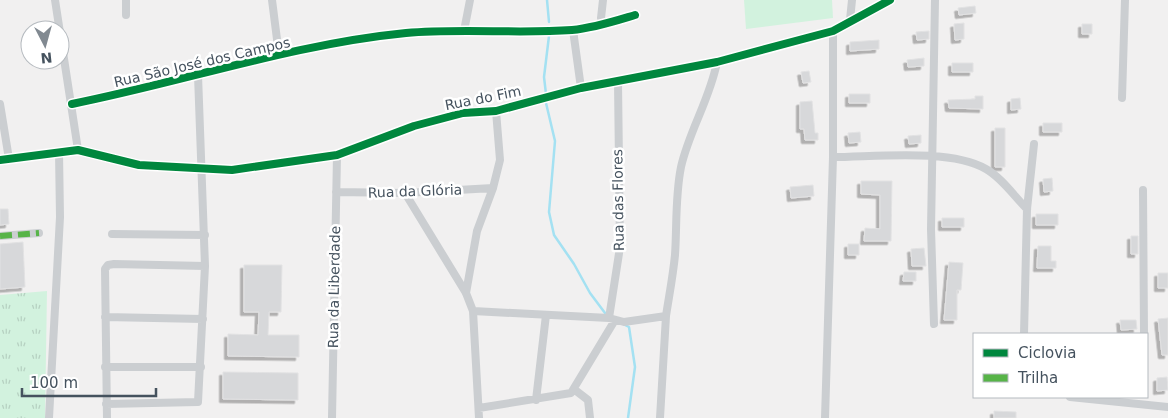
<svg xmlns="http://www.w3.org/2000/svg" width="1168" height="418" font-family="'DejaVu Sans',sans-serif">
  <style>
    .grass { fill: url(#grass-tufts) }
    .garden { fill: #d2f2de }
    .lines { fill: none; stroke-linecap: round; stroke-linejoin: round }
    .stream { stroke: #a4e1f2; stroke-width: 2.5 }
    .building { fill: #d7d8da; stroke: #e2e2e3; filter: url(#shadow) }
    .street { stroke: #cbced1; stroke-width: 8 }
    .quiet { stroke: #57b448; stroke-width: 6; stroke-dasharray: 12 6; stroke-linecap: butt }
    .cycleway-casing { stroke: #fff; stroke-width: 11 }
    .cycleway { stroke: #00873e; stroke-width: 8 }
    .labels { text-anchor: middle; dominant-baseline: central; stroke-width: 5; stroke-linejoin: round; paint-order: stroke }
    .street-label { font-size: 14px; fill: #45525e; stroke: #fff }
  </style>
  <defs>
    <pattern id="grass-tufts" width="24" height="20" patternUnits="userSpaceOnUse" patternTransform="scale(1.25)"><rect width="24" height="20" fill="#d2f2de"/><path d="M3 7l-1-3M5 7V3M7 7l1-3M15 17l-1-3M17 17v-4M19 17l1-3" fill="none" stroke="#b6d1c1"/></pattern>
    <filter id="shadow"><feDropShadow dx="-3.5" dy="3.5" stdDeviation="0" flood-color="#0004"/></filter>
  </defs>
  <rect width="100%" height="100%" fill="#f1f0f0"/>
  <!-- grass -->
  <path class="grass" d="M47 291 45 418H0V295Z"/>
  <!-- garden -->
  <path class="garden" d="M744 0H832L833 18 746 29Z"/>
  <g class="lines">
    <!-- stream -->
    <path class="stream" d="M547 0 549 22
      M546 94 544 77 549 36
      M546 103 555 141 549 212 554 235 574 264 590 293 605 313
      M623 324 629 327 635 367 628 418"/>
  </g>
  <!-- building -->
  <path class="building" d="M975 6 976 13 959 15 958 8Z
    M964 23V39L955 40 954 24Z
    M1082 24H1092V34H1082Z
    M929 31V39L917 40 916 32Z
    M879 40V49L850 51V42Z
    M924 58V66L908 67 907 60Z
    M952 63H973V72H952Z
    M809 71 811 82 803 83 801 72Z
    M849 94H870V103H849Z
    M975 96H983V109L949 108 948 100 975 99Z
    M1020 98 1021 109 1011 110V99Z
    M812 101 815 133H818V140H805L804 129H800V102Z
    M1043 123H1062V132H1043Z
    M995 128H1005V167H995Z
    M860 132 861 142 849 143 848 133Z
    M921 135V143L909 144 908 136Z
    M1052 178 1053 191 1044 192 1043 179Z
    M861 181H892L891 241H864L865 228 880 229V195L861 194Z
    M813 185 814 196 791 198 790 187Z
    M0 209H8L9 224 0 225Z
    M1036 214H1058V225H1036Z
    M942 218H964V227H942Z
    M1131 236H1138V254H1131Z
    M23 242 25 287 0 289V244Z
    M848 244H859V255H848Z
    M1038 246H1051V261H1056V268H1037Z
    M924 248 926 266H912L911 249Z
    M949 262 963 263 961 290H957V320H944Z
    M244 265H282L281 312H269L268 335H299V357L228 356V334L258 335 259 312H244Z
    M904 272H916V281H903Z
    M1158 273H1168V288H1158Z
    M1168 318V355H1162L1158 319Z
    M1120 320H1136L1137 329 1121 330Z
    M223 372 298 373V400L223 399Z
    M1167 377 1168 390 1157 391V378Z
    M994 411 1016 412V418H994Z"/>
  <g class="lines">
    <!-- street -->
    <path class="street" d="M55 0 78 150
      M126 0V15
      M272 0 279 55
      M603 0 601 18 604 24
      M850 20 852 0
      M573 30 581 88
      M464 31 470 0
      M1122 98 1125 0
      M0 104 9 159
      M72 104C183 82 293 44 406 33 461 28 517 34 572 30 594 28 615 21 635 15
      M833 157C874 157 950 148 986 169 1002 178 1014 196 1027 209
      M0 160 78 150 139 165 232 170 337 155 414 126 463 113 496 111 581 88 717 62 833 31 890 0
      M1143 190 1144 334
      M336 192 405 193 493 188
      M405 193 466 293 473 311 479 418
      M112 234 205 235
      M0 236 39 233
      M466 293 477 231 493 188 500 160 496 111
      M473 311 609 318 624 322 666 316C669 296 673 276 675 255 677 226 675 197 681 167 689 131 710 99 717 62
      M105 317 203 319
      M609 318 620 247 618 82
      M934 324 931 229 935 0
      M1024 334 1027 209 1034 144
      M105 367H201
      M575 390 588 400 590 418
      M1070 397 1168 407
      M536 400 546 315
      M106 404 198 402 205 266
      M479 408 571 393 615 320
      M49 418 60 217 59 152
      M107 418 105 269 108 265 114 264 205 266 198 75
      M332 418 337 155
      M660 418 666 316
      M825 418 833 157V31"/>
    <!-- quiet -->
    <path class="quiet" d="M0 236 39 233"/>
    <!-- cycleway casing -->
    <g class="cycleway-casing">
      <path id="cycleway" d="M72 104C183 82 293 44 406 33 461 28 517 34 572 30 594 28 615 21 635 15
        M0 160 78 150 139 165 232 170 337 155 414 126 463 113 496 111 581 88 717 62 833 31 890 0"/>
    </g>
    <!-- cycleway -->
    <use href="#cycleway" class="cycleway"/>
  </g>
  <g class="labels">
    <!-- street labels -->
    <g class="street-label">
      <text transform="translate(202 62) rotate(-13)">Rua São José dos Campos</text>
      <text transform="translate(483 98) rotate(-11)">Rua do Fim</text>
      <text transform="translate(415 191) rotate(-2)">Rua da Glória</text>
      <text transform="translate(618 200) rotate(-91)">Rua das Flores</text>
      <text transform="translate(334 287) rotate(-89)">Rua da Liberdade</text>
    </g>
  </g>
  <!-- legend -->
  <rect x="973" y="333" width="175" height="65" fill="#ffffff" stroke="#b5babf"/>
  <rect x="983" y="349" width="25" height="8" fill="#00873e" stroke="#b5babf"/>
  <text x="1018" y="358" font-size="15" fill="#45525e">Ciclovia</text>
  <rect x="983" y="374" width="25" height="8" fill="#57b448" stroke="#b5babf"/>
  <text x="1018" y="383" font-size="15" fill="#45525e">Trilha</text>
  <!-- north arrow -->
  <g transform="translate(45 45) rotate(174)"><circle r="24" fill="#ffffff" stroke="#b5babf"/>
  <path d="M0-4L9 19L0 12L-9 19Z" fill="#818991"/>
  <text y="-8" font-size="14" font-weight="bold" text-anchor="middle" fill="#45525e">N</text>
  </g>
  <!-- scale -->
  <path d="M22 388v8h134v-8" fill="none" stroke="#45525e" stroke-width="2.5"/>
  <text x="30" y="388" font-size="15" fill="#45525e" stroke="#ffffff" stroke-width="4" paint-order="stroke">100 m</text>
</svg>
